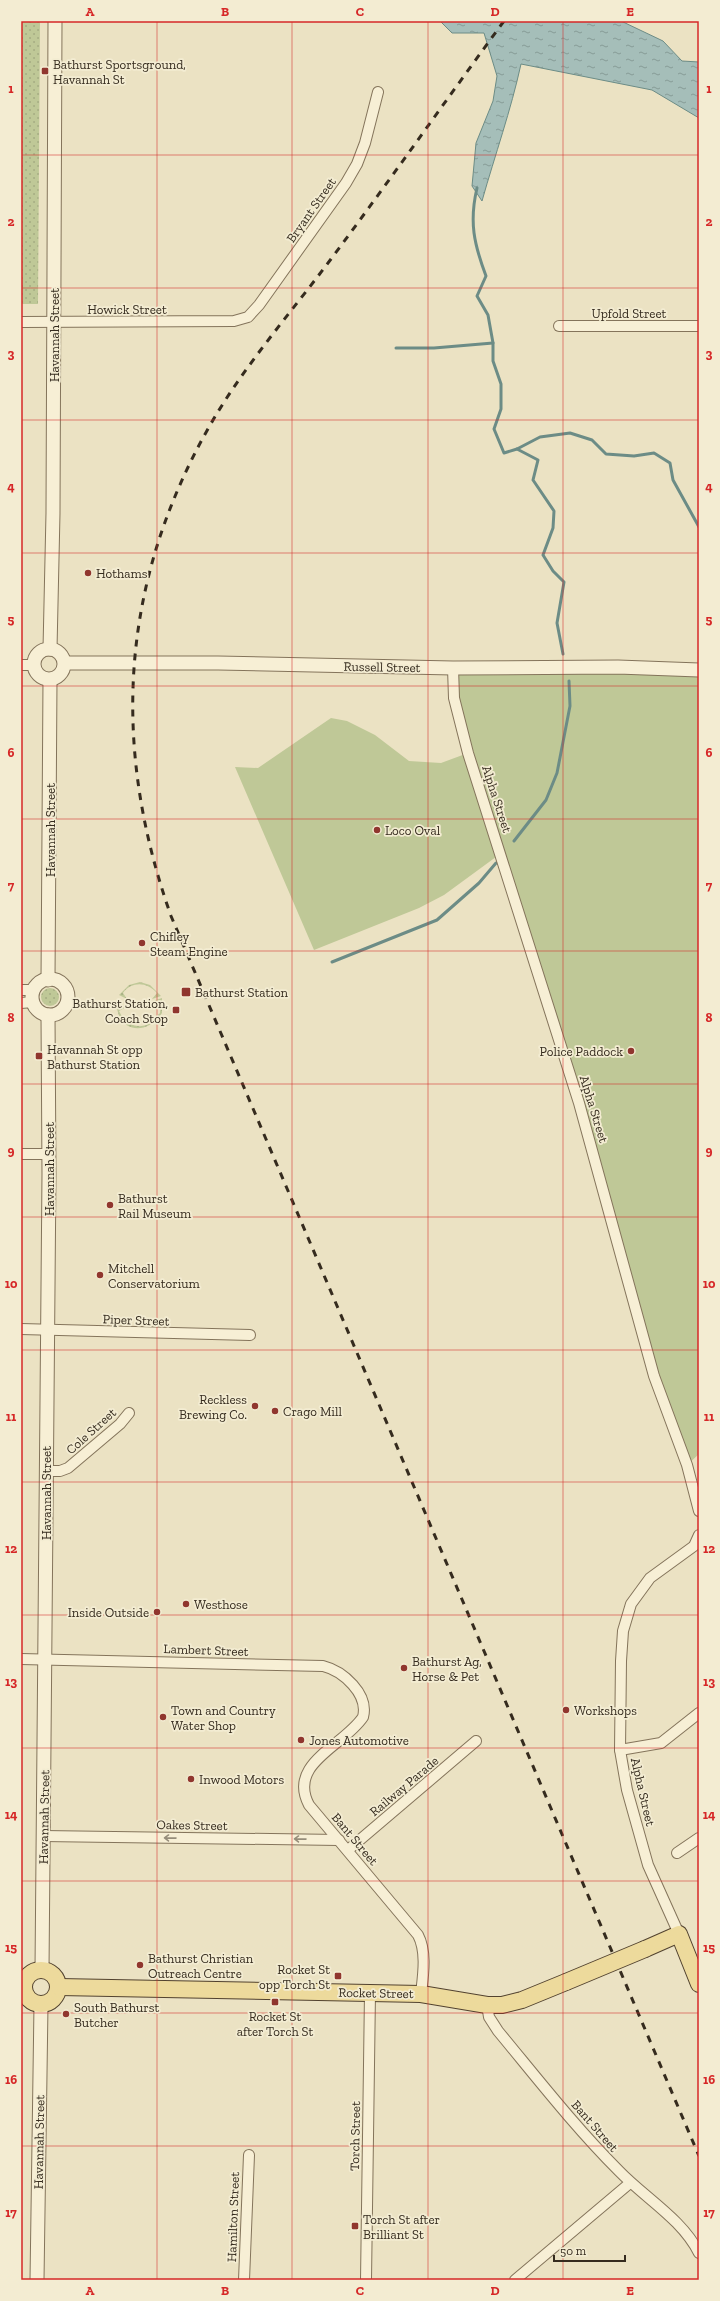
<svg xmlns="http://www.w3.org/2000/svg" width="720" height="2301" font-family="'Zilla Slab',serif">
<style>
.grass{fill:#bfc897}
.park{fill:url(#park-dots)}
.water{fill:url(#water-ripples);stroke:#6c8c86}
.lines{fill:none;stroke-linecap:round;stroke-linejoin:round}
.stream{stroke:#6c8c86;stroke-width:3}
.minor-casing{stroke:#84745b;stroke-width:12}
.tertiary-casing{stroke:#84745b;stroke-width:15}
.primary-casing{stroke:#52422f;stroke-width:18}
.minor{stroke:#f7efd5;stroke-width:10}
.tertiary{stroke:#f7efd5;stroke-width:13}
.primary{stroke:#edda9c;stroke-width:16}
.rail{stroke:#352b1e;stroke-width:3;stroke-dasharray:7 7;stroke-linecap:butt}
.primary-bridge-casing{stroke:#52422f;stroke-width:18;stroke-linecap:butt}
.primary-bridge{stroke:#edda9c;stroke-width:16}
.oneway{stroke:#968d7a}
.grid{fill:none;stroke:#d62828;stroke-width:1;stroke-opacity:0.55}
.poi-dot{fill:#90362e;stroke:#f3ecd2;stroke-width:1.5}
.labels{text-anchor:middle;dominant-baseline:central;stroke-width:3.5;stroke-linejoin:round;paint-order:stroke}
.poi-label{font-size:13px;fill:#352b1e;stroke:#f3ecd2;text-anchor:start}
.street-label{font-size:13px;fill:#352b1e;stroke:#f3ecd2}
.neatline{fill:none;stroke:#d62828;stroke-width:1.5}
.grid-label{font-size:13px;text-anchor:middle;font-weight:bold;fill:#d62828}
</style>
<defs>
<pattern id="park-dots" width="8" height="8" patternUnits="userSpaceOnUse"><rect width="8" height="8" fill="#bfc897"/><path d="M2 2h.1M6 6h.1" fill="none" stroke="#a5ac82" stroke-width="1.8" stroke-linecap="round"/></pattern>
<pattern id="water-ripples" width="26" height="14" patternUnits="userSpaceOnUse"><rect width="26" height="14" fill="#a5beb9"/><path d="M2 4q2-2 4 0t4 0M15 11q2-2 4 0t4 0" fill="none" stroke="#879b96"/></pattern>
</defs>
<rect width="100%" height="100%" fill="#ebe2c3"/>
<polygon class="grass" points="453,668 699,670 699,1454 687,1465 654,1376 607,1200 500,854 444,895 419,908 314,950 235,767 258,768 331,718 347,721 375,735 409,761 441,763 468,753"/>
<g class="park">
<polygon points="21,21 40,21 38,304 21,304"/>
<path d="M140,982L150,985L161,996L152,999L157,993C147,982 132,981 123,993L127,999L119,995L129,985Z"/>
<circle cx="50" cy="997" r="9"/>
<path d="M162,998V1013C149,1034 121,1034 117,1008L126,1007L119,1011C124,1022 134,1029 147,1025L145,1018L149,1024L160,1013L161,1001H153Z"/>
</g>
<path class="water" d="M440,21H621L663,41L682,61L699,62V118L652,90L521,64C511,110 495,155 482,201L472,186L476,143L493,101L497,76L484,33H452Z"/>
<g class="lines">
<g class="stream">
<path d="M477,188C469,222 474,244 486,276L477,296L488,315L493,343V361L501,384V409L494,429L504,453L517,449L540,437L570,433L592,440L606,454L634,456L654,453L670,463L673,480L699,527"/>
<polyline points="396,348 434,348 493,343"/>
<polyline points="517,449 538,460 533,480 554,511 553,528 543,555 553,571 564,582 557,623 563,654"/>
<polyline points="514,841 546,800 557,773 570,706 569,681"/>
<polyline points="332,962 437,920 479,883 496,863"/>
</g>
<g class="minor-casing">
<g id="minor">
<polyline points="21,322 234,321 248,317 259,305 346,183 357,164 365,143 378,92"/>
<polyline points="559,326 699,326"/>
<polyline points="21,665 34,665"/>
<polyline points="453,668 454,698 468,753 579,1103 654,1376 687,1465 699,1511"/>
<polyline points="21,990 34,990"/>
<polyline points="21,1003 33,1002"/>
<polyline points="21,1154 49,1154"/>
<polyline points="21,1329 250,1335"/>
<polyline points="47,1471 60,1471 68,1468 120,1424 129,1413"/>
<path d="M21,1659L323,1666C343,1671 369,1694 363,1717C344,1746 287,1763 309,1805L418,1935C427,1952 423,1976 421,1994"/>
<polyline points="620,1750 661,1743 699,1713"/>
<polyline points="43,1836 339,1840"/>
<polyline points="348,1850 476,1741"/>
<polyline points="677,1853 699,1838"/>
<polyline points="679,1934 648,1865 627,1790 620,1750 621,1661 623,1631 631,1604 650,1578 694,1546 699,1535"/>
<path d="M487,2005L489,2017L498,2031C537,2078 575,2127 619,2171C645,2198 682,2219 699,2253"/>
<polyline points="244,2280 249,2155"/>
<polyline points="366,2280 370,1993"/>
<polyline points="515,2280 630,2183"/>
</g>
</g>
<g class="tertiary-casing">
<g id="tertiary">
<circle cx="49" cy="664" r="15"/>
<polyline points="50,649 53,513 55,21"/>
<polyline points="65,663 218,663 453,668 618,667 699,670"/>
<circle cx="50" cy="997" r="18"/>
<polyline points="48,980 50,680"/>
<polyline points="42,1970 49,1173 48,1015"/>
<polyline points="37,2280 41,2005"/>
</g>
</g>
<g class="primary-casing">
<g id="primary">
<polyline points="645,1949 679,1934 699,1984"/>
<circle cx="41" cy="1987" r="17"/>
<polyline points="59,1987 421,1994 487,2005 502,2005 522,2000 566,1982"/>
</g>
</g>
<use href="#minor" class="minor"/>
<use href="#tertiary" class="tertiary"/>
<use href="#primary" class="primary"/>
<path class="rail" d="M504,21C446,100 390,180 331,259C290,314 243,367 209,427C120,584 111,746 171,916L699,2156"/>
<g class="primary-bridge-casing">
<polyline id="primary-bridge" points="566,1982 645,1949"/>
</g>
<use href="#primary-bridge" class="primary-bridge"/>
</g>
<defs><path id="oneway-shaft" d="M-6 0H5M1.5-3L5.5 0L1.5 3" fill="none" stroke-width="1.6" stroke-linecap="round" stroke-linejoin="round"/></defs>
<g class="oneway">
<use href="#oneway-shaft" transform="translate(170 1838) rotate(-179)"/>
<use href="#oneway-shaft" transform="translate(300 1839) rotate(-179)"/>
</g>
<path class="grid" d="M157,21V2280M292,21V2280M428,21V2280M563,21V2280M21,155H699M21,288H699M21,420H699M21,553H699M21,686H699M21,819H699M21,951H699M21,1084H699M21,1217H699M21,1350H699M21,1482H699M21,1615H699M21,1748H699M21,1881H699M21,2013H699M21,2146H699"/>
<g class="poi-dot">
<rect x="41" y="67" width="8" height="8" rx="2"/>
<circle cx="88" cy="573" r="4"/>
<circle cx="377" cy="830" r="4"/>
<circle cx="142" cy="943" r="4"/>
<rect x="181" y="987" width="10" height="10" rx="2"/>
<rect x="172" y="1006" width="8" height="8" rx="2"/>
<circle cx="631" cy="1051" r="4"/>
<rect x="35" y="1052" width="8" height="8" rx="2"/>
<circle cx="110" cy="1205" r="4"/>
<circle cx="100" cy="1275" r="4"/>
<circle cx="255" cy="1406" r="4"/>
<circle cx="275" cy="1411" r="4"/>
<circle cx="186" cy="1604" r="4"/>
<circle cx="157" cy="1612" r="4"/>
<circle cx="404" cy="1668" r="4"/>
<circle cx="566" cy="1710" r="4"/>
<circle cx="163" cy="1717" r="4"/>
<circle cx="301" cy="1740" r="4"/>
<circle cx="191" cy="1779" r="4"/>
<circle cx="140" cy="1965" r="4"/>
<rect x="334" y="1972" width="8" height="8" rx="2"/>
<rect x="271" y="1998" width="8" height="8" rx="2"/>
<circle cx="66" cy="2014" r="4"/>
<rect x="351" y="2222" width="8" height="8" rx="2"/>
</g>
<g class="labels">
<g class="poi-label">
<text x="53" y="64">Bathurst Sportsground,<tspan x="53" dy="15">Havannah St</tspan></text>
<text x="96" y="573">Hothams</text>
<text x="385" y="830">Loco Oval</text>
<text x="150" y="936">Chifley<tspan x="150" dy="15">Steam Engine</tspan></text>
<text x="195" y="992">Bathurst Station</text>
<text x="168" y="1003" text-anchor="end">Bathurst Station,<tspan x="168" dy="15">Coach Stop</tspan></text>
<text x="47" y="1049">Havannah St opp<tspan x="47" dy="15">Bathurst Station</tspan></text>
<text x="623" y="1051" text-anchor="end">Police Paddock</text>
<text x="118" y="1198">Bathurst<tspan x="118" dy="15">Rail Museum</tspan></text>
<text x="108" y="1268">Mitchell<tspan x="108" dy="15">Conservatorium</tspan></text>
<text x="247" y="1399" text-anchor="end">Reckless<tspan x="247" dy="15">Brewing Co.</tspan></text>
<text x="283" y="1411">Crago Mill</text>
<text x="194" y="1604">Westhose</text>
<text x="149" y="1612" text-anchor="end">Inside Outside</text>
<text x="412" y="1661">Bathurst Ag,<tspan x="412" dy="15">Horse &amp; Pet</tspan></text>
<text x="171" y="1710">Town and Country<tspan x="171" dy="15">Water Shop</tspan></text>
<text x="574" y="1710">Workshops</text>
<text x="309" y="1740">Jones Automotive</text>
<text x="199" y="1779">Inwood Motors</text>
<text x="148" y="1958">Bathurst Christian<tspan x="148" dy="15">Outreach Centre</tspan></text>
<text x="330" y="1969" text-anchor="end">Rocket St<tspan x="330" dy="15">opp Torch St</tspan></text>
<text x="74" y="2007">South Bathurst<tspan x="74" dy="15">Butcher</tspan></text>
<text x="275" y="2016" text-anchor="middle">Rocket St<tspan x="275" dy="15">after Torch St</tspan></text>
<text x="363" y="2219">Torch St after<tspan x="363" dy="15">Brilliant St</tspan></text>
</g>
<g class="street-label">
<text transform="translate(311 210) rotate(-55)">Bryant Street</text>
<text x="127" y="309">Howick Street</text>
<text x="629" y="313">Upfold Street</text>
<text transform="translate(54 335) rotate(-90)">Havannah Street</text>
<text transform="translate(382 667) rotate(1)">Russell Street</text>
<text transform="translate(497 799) rotate(72)">Alpha Street</text>
<text transform="translate(50 830) rotate(-90)">Havannah Street</text>
<text transform="translate(594 1109) rotate(73)">Alpha Street</text>
<text transform="translate(49 1169) rotate(-90)">Havannah Street</text>
<text transform="translate(136 1320) rotate(2)">Piper Street</text>
<text transform="translate(91 1431) rotate(-42)">Cole Street</text>
<text transform="translate(46 1493) rotate(-90)">Havannah Street</text>
<text transform="translate(206 1650) rotate(2)">Lambert Street</text>
<text transform="translate(404 1786) rotate(-40)">Railway Parade</text>
<text transform="translate(643 1792) rotate(77)">Alpha Street</text>
<text transform="translate(44 1817) rotate(-89)">Havannah Street</text>
<text transform="translate(192 1825) rotate(1)">Oakes Street</text>
<text transform="translate(355 1839) rotate(50)">Bant Street</text>
<text transform="translate(376 1993) rotate(1)">Rocket Street</text>
<text transform="translate(595 2126) rotate(49)">Bant Street</text>
<text transform="translate(355 2136) rotate(-89)">Torch Street</text>
<text transform="translate(39 2142) rotate(-89)">Havannah Street</text>
<text transform="translate(233 2217) rotate(-88)">Hamilton Street</text>
</g>
</g>
<rect width="720" height="2301" fill="none" stroke="#f3ecd2" stroke-width="44"/>
<path d="M554 2255v6h71v-6" fill="none" stroke="#352b1e" stroke-width="2"/>
<text x="560" y="2255" font-size="12" fill="#352b1e" stroke="#f3ecd2" stroke-width="3" paint-order="stroke">50 m</text>
<rect x="22" y="22" width="676" height="2257" class="neatline"/>
<g class="grid-label">
<text x="90" y="16">A</text>
<text x="225" y="16">B</text>
<text x="360" y="16">C</text>
<text x="495" y="16">D</text>
<text x="630" y="16">E</text>
<text x="11" y="93">1</text>
<text x="709" y="93">1</text>
<text x="11" y="226">2</text>
<text x="709" y="226">2</text>
<text x="11" y="358">3</text>
<text x="709" y="358">3</text>
<text x="11" y="491">4</text>
<text x="709" y="491">4</text>
<text x="11" y="624">5</text>
<text x="709" y="624">5</text>
<text x="11" y="757">6</text>
<text x="709" y="757">6</text>
<text x="11" y="890">7</text>
<text x="709" y="890">7</text>
<text x="11" y="1022">8</text>
<text x="709" y="1022">8</text>
<text x="11" y="1155">9</text>
<text x="709" y="1155">9</text>
<text x="11" y="1288">10</text>
<text x="709" y="1288">10</text>
<text x="11" y="1421">11</text>
<text x="709" y="1421">11</text>
<text x="11" y="1553">12</text>
<text x="709" y="1553">12</text>
<text x="11" y="1686">13</text>
<text x="709" y="1686">13</text>
<text x="11" y="1819">14</text>
<text x="709" y="1819">14</text>
<text x="11" y="1952">15</text>
<text x="709" y="1952">15</text>
<text x="11" y="2084">16</text>
<text x="709" y="2084">16</text>
<text x="11" y="2217">17</text>
<text x="709" y="2217">17</text>
<text x="90" y="2295">A</text>
<text x="225" y="2295">B</text>
<text x="360" y="2295">C</text>
<text x="495" y="2295">D</text>
<text x="630" y="2295">E</text>
</g>
</svg>
